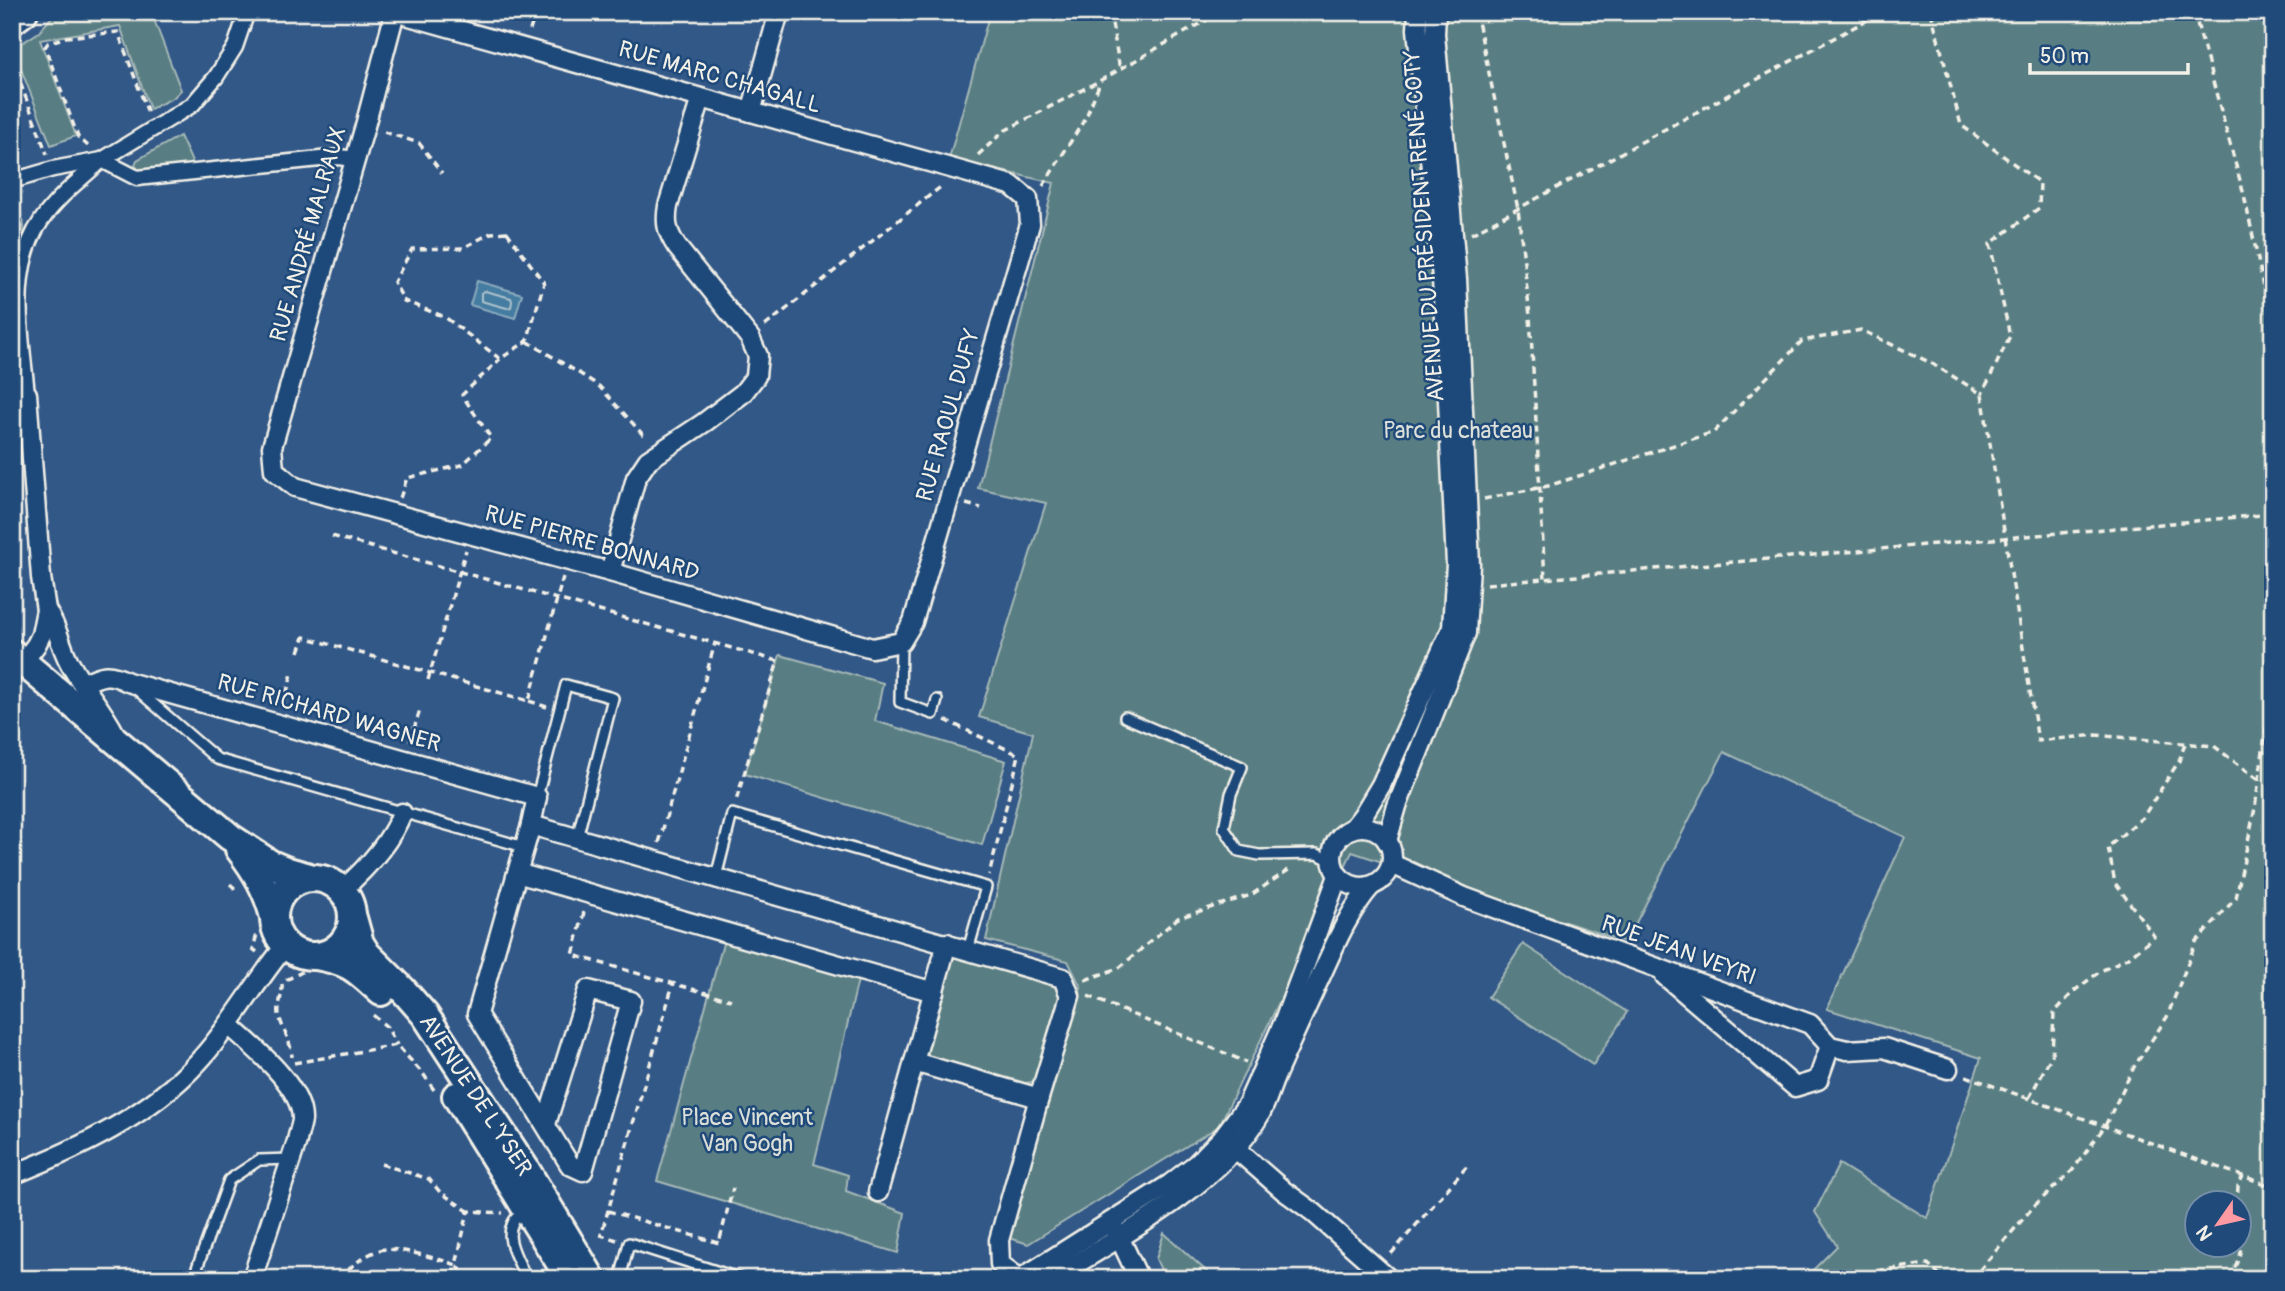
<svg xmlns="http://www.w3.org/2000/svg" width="2285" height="1291" font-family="Pangolin,sans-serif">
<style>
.green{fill:#587e83;stroke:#a6b8b6;stroke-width:2;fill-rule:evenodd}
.water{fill:#457ca1;stroke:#8babbd;stroke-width:2}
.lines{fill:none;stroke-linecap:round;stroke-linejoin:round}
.shore{stroke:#aec2cc;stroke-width:2}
.service-casing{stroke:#f4f1e8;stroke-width:14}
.pedestrian-casing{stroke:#f4f1e8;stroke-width:19}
.minor-casing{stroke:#f4f1e8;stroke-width:23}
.secondary-casing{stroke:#f4f1e8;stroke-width:32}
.path{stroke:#f4f1e8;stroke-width:3.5;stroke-dasharray:7 5;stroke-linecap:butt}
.service{stroke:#1f4a7a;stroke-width:9}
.pedestrian{stroke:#1f4a7a;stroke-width:14}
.minor{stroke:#1f4a7a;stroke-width:18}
.secondary{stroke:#1f4a7a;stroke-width:26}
.labels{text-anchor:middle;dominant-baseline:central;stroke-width:5;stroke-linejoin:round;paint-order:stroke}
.street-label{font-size:23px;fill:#f4f1e8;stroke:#1f4a7a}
.park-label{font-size:23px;fill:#dde0d9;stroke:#1f4a7a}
</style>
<rect width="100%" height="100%" fill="#325888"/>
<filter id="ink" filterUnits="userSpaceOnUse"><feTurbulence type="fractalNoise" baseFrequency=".0143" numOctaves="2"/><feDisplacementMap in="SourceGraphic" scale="14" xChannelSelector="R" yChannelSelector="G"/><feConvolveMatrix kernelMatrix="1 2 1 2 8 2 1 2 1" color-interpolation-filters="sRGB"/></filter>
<g filter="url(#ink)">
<g class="green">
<polygon points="56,12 151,12 181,90 173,98 150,109 120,26 40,40 76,136 51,145 13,49 39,32"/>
<path d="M990,12H2273V1279H1804L1837,1246L1815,1212L1839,1164L1927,1218L1981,1058L1827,1009L1905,837L1724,752L1626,942L1352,852L1219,1126L1028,1244L1010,1238L1081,987L1068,961L986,940L1033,733L979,717L1046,503L978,488L1054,183L949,159ZM2198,1204H2240V1246H2198Z"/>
<polygon points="180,136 192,162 190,167 139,171 135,165 137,160"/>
<path d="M12,201C27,222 29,232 12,253Z"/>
<polygon points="780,655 883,683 875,721 1006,761 982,845 745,774"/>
<polygon points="724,940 858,980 814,1164 848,1175 846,1191 905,1213 898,1253 657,1181"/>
<polygon points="947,943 1055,979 1061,992 1038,1075 1032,1082 1019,1084 928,1055 925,1049"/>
<polygon points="1523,944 1627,1012 1593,1065 1488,997"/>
<polygon points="1164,1233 1215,1279 1165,1279 1156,1259"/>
</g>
<polygon class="water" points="477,281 522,294 515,318 470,305"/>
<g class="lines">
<polygon class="shore" points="485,291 511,298 512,301 511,307 507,308 481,301 481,293"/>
<g class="service-casing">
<g id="service">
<polyline points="901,642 900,702 933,714 937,700"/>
<polyline points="135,688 217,759 524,847"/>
<polyline points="1125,717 1242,767 1231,794 1224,828 1239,851 1259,855 1317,854 1332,861"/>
<polyline points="537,797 566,685 613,698 577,838"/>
<polyline points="716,877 732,814 986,887 968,950"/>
<path d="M525,1210C497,1229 515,1254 527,1279"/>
<polyline points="193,1279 229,1180 259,1160 291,1159"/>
<polyline points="620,1279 629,1243 741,1279"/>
</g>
</g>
<g class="pedestrian-casing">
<g id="pedestrian">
<polyline points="12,181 53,169 102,160 192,105 216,77 235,47 247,12"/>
<path d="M27,394C22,338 7,271 41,221C57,197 81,179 102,160L137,178L339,157L355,159"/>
</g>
</g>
<g class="minor-casing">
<g id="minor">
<polygon points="395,12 1011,185 1028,199 1030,224 913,622 901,642 872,648 610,572 295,487 274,470 272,447 365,126"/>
<polyline points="751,112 779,12"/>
<path d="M610,572L636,478L648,460L705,422L743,393L756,376L758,356L750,338L677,247C667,232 665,223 668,206L701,98"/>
<path d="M46,610C60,630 60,649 73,669C86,692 103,710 115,734"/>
<polyline points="23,662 36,645 41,635 46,610 41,577 27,394"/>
<path d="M83,684C102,674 109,672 128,682L537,797L531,825"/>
<circle cx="1362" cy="857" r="30"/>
<polyline points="1352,829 1363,815 1381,785 1452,628 1456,564 1442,278 1417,29 1418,12"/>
<polyline points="1387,841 1397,806 1466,633 1470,565 1457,279 1435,34 1436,12"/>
<polyline points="1392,864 1464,897 1810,1024 1830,1046 1847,1050 1884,1048 1948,1069"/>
<polyline points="517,873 477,1014 570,1165 583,1171 631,1001 588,990 546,1124"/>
<path d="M342,890C366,869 390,843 402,813"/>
<polyline points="947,943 914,1062 1039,1098 999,1240 1000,1264 1020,1279"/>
<polyline points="1665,976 1795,1087 1818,1080 1830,1046"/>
<polyline points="934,992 517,873 531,825 1063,978 1070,996 1039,1098"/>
<path d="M229,1025C252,1046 303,1086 302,1120C301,1127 298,1134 297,1141L252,1279"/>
<polyline points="1229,1143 1284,1191 1313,1212 1389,1279"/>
<path d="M12,1175C80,1148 149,1116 199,1061C232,1025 255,982 286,945"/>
<polyline points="878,1192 914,1062"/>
<polyline points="1115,1228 1139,1279"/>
<polyline points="1020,1279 1170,1184 1196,1164 1222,1138 1247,1105 1283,1024 1338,876"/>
<path d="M1051,1279C1117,1239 1221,1184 1259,1116C1266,1104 1270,1089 1275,1077C1289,1045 1303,1015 1317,984C1333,950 1346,915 1371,886"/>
</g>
</g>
<g class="secondary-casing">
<g id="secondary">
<polyline points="12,21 24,12"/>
<polyline points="12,653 230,837 271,864 288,871 313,878"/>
<path d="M239,849C256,871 267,890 274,917"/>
<circle cx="313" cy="917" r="39"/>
<polyline points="353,918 360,943 367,954 403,990 425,1015 525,1168 592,1279"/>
<path d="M316,956C350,962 355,968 381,992"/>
<polyline points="456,1096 570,1279"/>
</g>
</g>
<g class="path">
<polyline points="1110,12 1120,70"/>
<polyline points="1476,12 1518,209 1530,316 1545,579"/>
<polyline points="1931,12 1961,125 2040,183 2039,208 1990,244 2010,336 1982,394"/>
<polyline points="2194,12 2244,195 2273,329"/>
<polyline points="530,30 536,12"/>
<polyline points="12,61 47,154"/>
<polyline points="384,132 419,143 442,173"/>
<polyline points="88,146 78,137 45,47 48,43 66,37 118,32 148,113"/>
<polyline points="978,155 1004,131 1101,80"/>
<polyline points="1043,186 1086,117 1101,80 1221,12"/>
<polygon points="507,232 544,283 527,341 500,359 445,317 404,301 394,282 412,249 463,248 491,233"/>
<polyline points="1471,234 1882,12"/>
<polyline points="765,326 943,185"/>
<polyline points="527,341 598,385 646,438"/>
<polyline points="400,498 407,478 462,465 491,438 462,395 500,359"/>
<polyline points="1484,499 1548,486 1714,432 1802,341 1861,330 1931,363 1982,394 2038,741 2096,735 2214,746 2259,780"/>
<polyline points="966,504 981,508"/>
<polyline points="332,536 778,661 736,801"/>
<polyline points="1487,584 2273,514"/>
<polyline points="299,652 304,637 529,701 563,577"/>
<polyline points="428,680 466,550"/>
<polyline points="529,701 547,707"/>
<polyline points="283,705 292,674"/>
<polyline points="945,720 1019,755 989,875"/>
<polyline points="410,741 420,710"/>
<polyline points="659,843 715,643"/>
<polyline points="230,884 238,891"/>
<polyline points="584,912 573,955 731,1000"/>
<polyline points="257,952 253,949 257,934"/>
<polyline points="286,980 302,972"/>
<polyline points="1085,980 1119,968 1178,918 1251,895 1290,869"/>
<path d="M282,984C283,996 276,1007 280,1019C284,1032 291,1042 292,1057"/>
<polyline points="1088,996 1246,1062"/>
<polyline points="373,1015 387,1027 397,1045"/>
<polyline points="294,1063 397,1045 424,1075 434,1090"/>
<polyline points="1966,1076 2273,1187"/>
<polyline points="2029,1098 2052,1055 2054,1013 2073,992 2099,972 2129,957 2154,936 2115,883 2108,847 2143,817 2179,761 2185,744"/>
<polyline points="381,1164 429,1179 440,1192 468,1211"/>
<polyline points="2237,1204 2238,1186 2243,1176"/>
<polyline points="608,1211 719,1243 733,1188"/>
<polyline points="617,1240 601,1235 673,984"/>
<polyline points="1391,1254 1469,1164"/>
<path d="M341,1279C349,1266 371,1250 386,1249C402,1249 441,1259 456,1265L453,1279"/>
<polyline points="470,1279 456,1265 468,1211 503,1213"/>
<polyline points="1843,1279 1868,1272 1928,1264 1944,1279"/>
<polyline points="1972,1279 2034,1206 2072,1171 2105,1126 2134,1067 2167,1017 2196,942 2236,898 2255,808 2273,680"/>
<path d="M2238,1279L2235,1267C2243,1250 2243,1233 2240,1214"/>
</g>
<use href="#service" class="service"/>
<use href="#pedestrian" class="pedestrian"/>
<use href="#minor" class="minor"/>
<use href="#secondary" class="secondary"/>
</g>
</g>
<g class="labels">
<g class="street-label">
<text transform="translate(720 77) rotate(16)">RUE MARC CHAGALL</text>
<text transform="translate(1424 226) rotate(-94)">AVENUE DU PRÉSIDENT RENÉ COTY</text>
<text transform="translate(308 234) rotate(-74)">RUE ANDRÉ MALRAUX</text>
<text transform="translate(948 415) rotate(-74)">RUE RAOUL DUFY</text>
<text transform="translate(592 543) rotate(16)">RUE PIERRE BONNARD</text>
<text transform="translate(329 713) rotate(16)">RUE RICHARD WAGNER</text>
<text transform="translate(1679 950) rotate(20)">RUE JEAN VEYRI</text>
<text transform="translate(476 1095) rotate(57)">AVENUE DE L'YSER</text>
</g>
<g class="park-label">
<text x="1458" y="430">Parc du chateau</text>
<text x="747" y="1117">Place Vincent<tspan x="747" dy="26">Van Gogh</tspan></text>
</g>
</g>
<rect width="2285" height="1291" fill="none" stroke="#1f4a7a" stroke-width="42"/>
<rect x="21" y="21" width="2243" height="1249" fill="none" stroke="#f4f1e8" stroke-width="2.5" filter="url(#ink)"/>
<g transform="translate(2218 1224) rotate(236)"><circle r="33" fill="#1f4a7a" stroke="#748da6" stroke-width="2"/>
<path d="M0-5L12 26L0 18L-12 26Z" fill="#ff9aa2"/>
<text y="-10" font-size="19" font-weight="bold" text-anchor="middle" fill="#f4f1e8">N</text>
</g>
<path d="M2030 63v10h158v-10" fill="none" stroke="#f4f1e8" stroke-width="3.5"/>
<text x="2040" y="63" font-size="21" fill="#f4f1e8" stroke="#1f4a7a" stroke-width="5" paint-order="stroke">50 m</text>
</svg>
